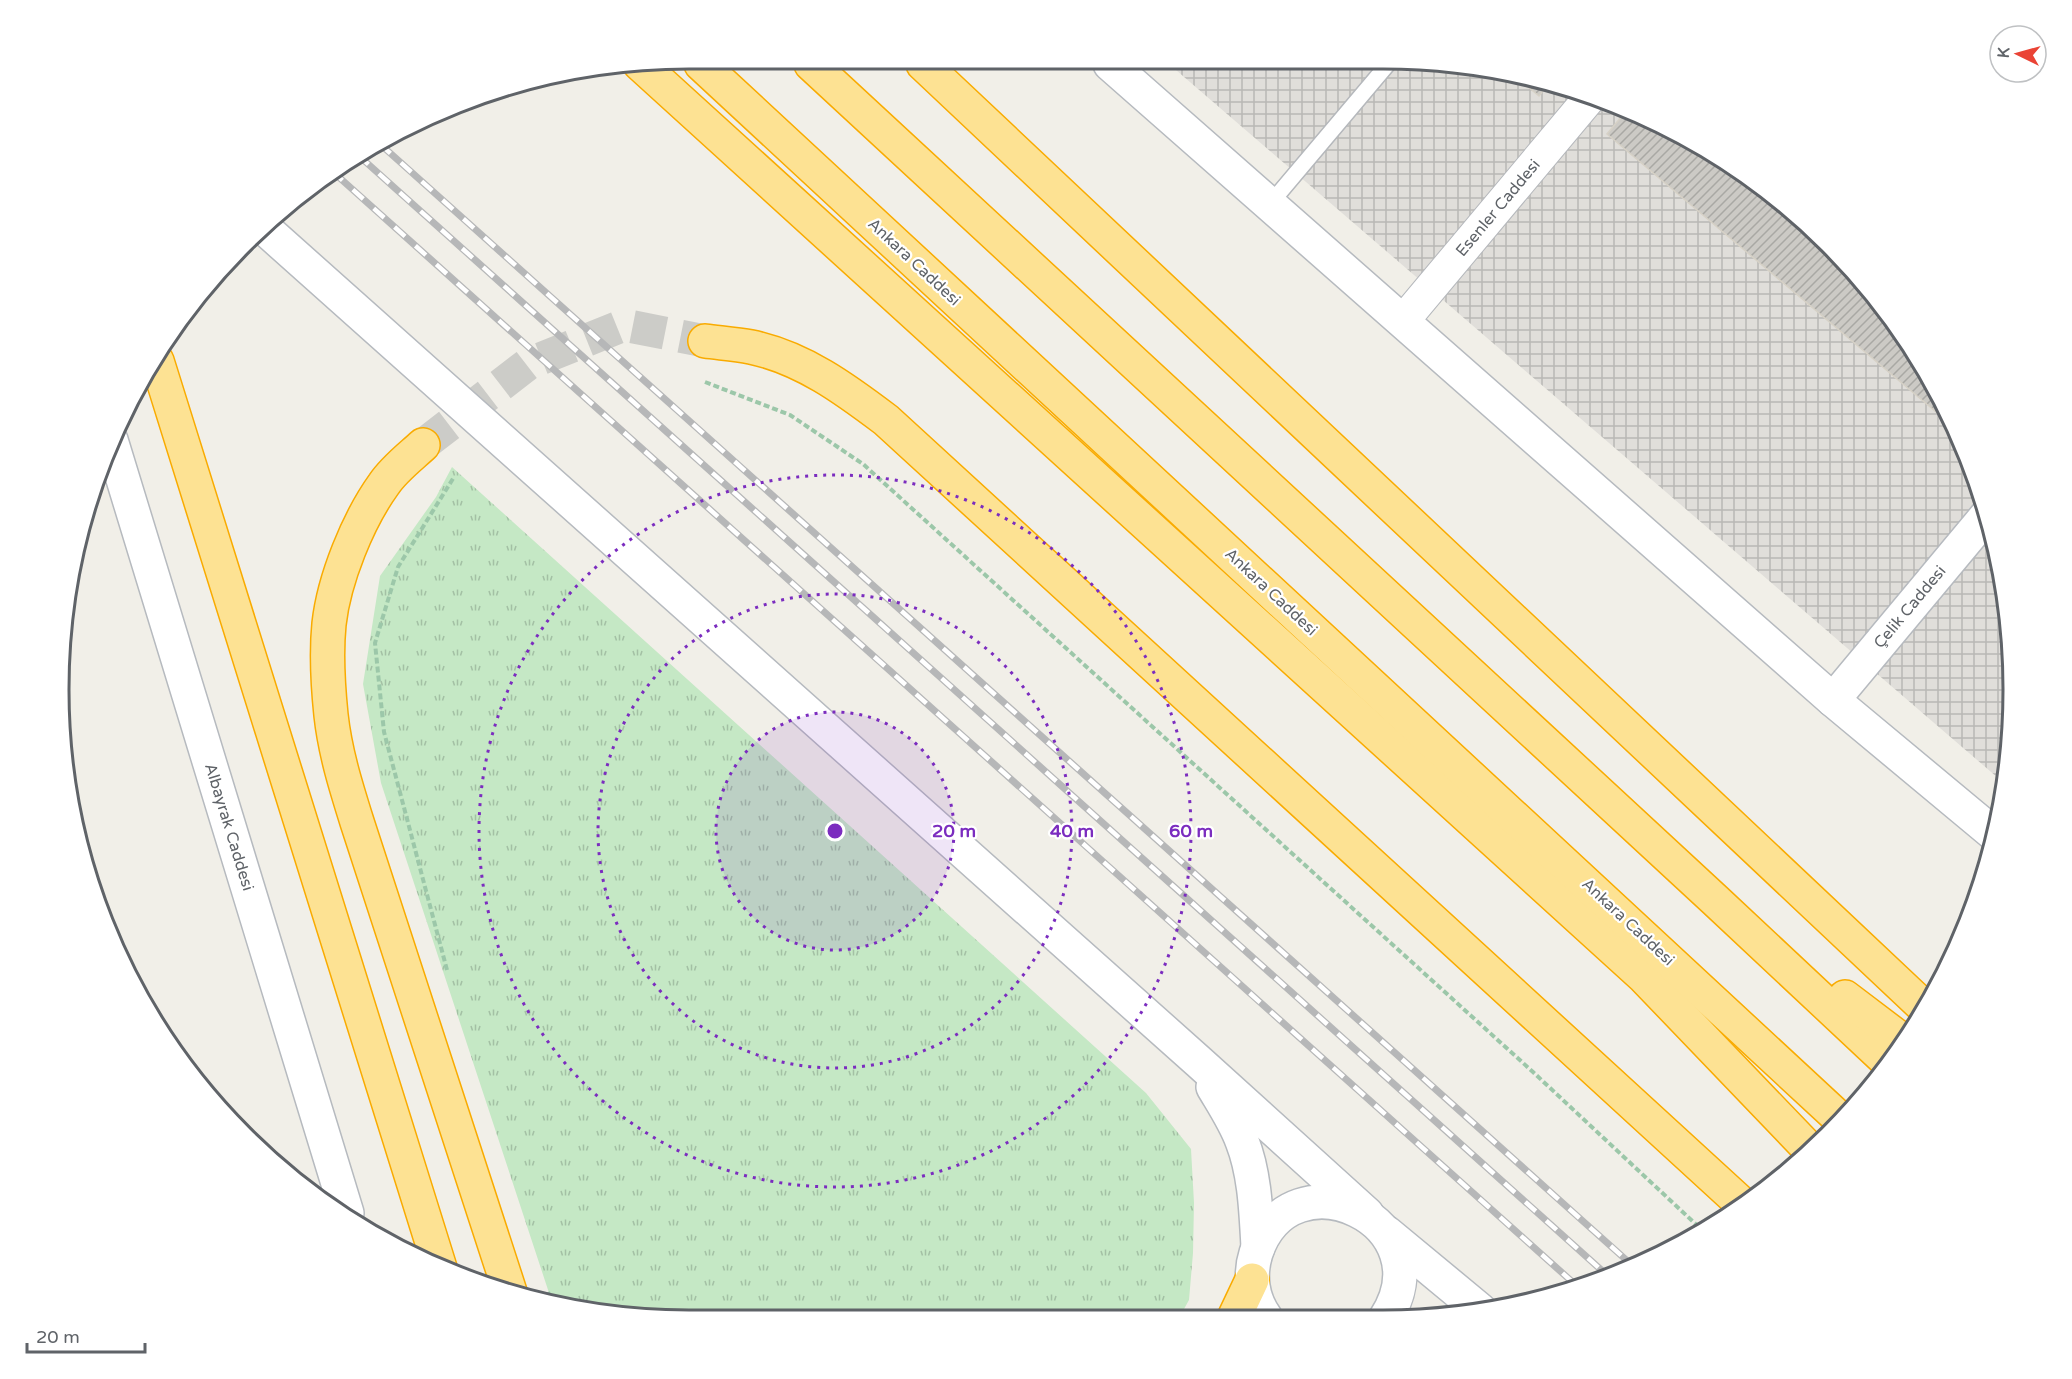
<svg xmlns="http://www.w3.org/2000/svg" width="2072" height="1379" font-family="'Varela Round',sans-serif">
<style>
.industrial{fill:url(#industrial-grid)}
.grass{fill:url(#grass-tufts)}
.building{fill:url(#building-hatch);stroke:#d6d1c6;stroke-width:1.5}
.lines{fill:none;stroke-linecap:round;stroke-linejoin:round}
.highway-tunnel{stroke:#ccccc8;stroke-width:33;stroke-dasharray:33 16;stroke-linecap:butt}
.lane-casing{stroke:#b5b8bc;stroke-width:18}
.street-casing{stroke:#b5b8bc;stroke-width:34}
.secondary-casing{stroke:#b6babf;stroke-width:36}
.highway-casing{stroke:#f9ab00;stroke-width:36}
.path{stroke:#9cc7a9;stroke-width:4;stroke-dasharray:6 3;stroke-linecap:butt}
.lane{stroke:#fff;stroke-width:15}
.street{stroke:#fff;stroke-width:32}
.secondary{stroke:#fff;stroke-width:33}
.highway{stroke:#fde293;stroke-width:33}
.rail-casing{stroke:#b6b7b8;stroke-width:7}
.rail{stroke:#fff;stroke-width:4.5;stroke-dasharray:14;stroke-linecap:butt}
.ring{fill:none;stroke:#7b2cbf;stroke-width:3;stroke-dasharray:3 6}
.labels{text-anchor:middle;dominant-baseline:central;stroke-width:4.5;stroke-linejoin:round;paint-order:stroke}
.street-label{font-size:16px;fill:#5f6368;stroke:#fff}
.rim{fill:none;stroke:#5f6368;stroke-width:3}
.centre{fill:#7b2cbf;stroke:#fff;stroke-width:3}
.ring-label{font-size:18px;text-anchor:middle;font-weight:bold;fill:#7b2cbf;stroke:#fff;stroke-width:4.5;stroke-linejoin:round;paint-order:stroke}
</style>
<defs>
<pattern id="industrial-grid" width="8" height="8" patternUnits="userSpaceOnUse" patternTransform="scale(1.5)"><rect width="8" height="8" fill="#e0deda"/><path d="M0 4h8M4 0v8" fill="none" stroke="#b9b8b5"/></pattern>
<pattern id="grass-tufts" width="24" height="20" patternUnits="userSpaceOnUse" patternTransform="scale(1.5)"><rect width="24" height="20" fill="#c5e8c5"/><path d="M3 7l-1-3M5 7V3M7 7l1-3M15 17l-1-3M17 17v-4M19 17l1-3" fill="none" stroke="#a3c0a4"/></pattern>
<pattern id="building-hatch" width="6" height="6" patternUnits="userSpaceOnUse" patternTransform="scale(1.5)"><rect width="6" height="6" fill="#cccac5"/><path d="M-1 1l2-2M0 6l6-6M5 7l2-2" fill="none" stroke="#a9a8a4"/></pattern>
</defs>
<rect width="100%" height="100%" fill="#f1efe8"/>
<polygon class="industrial" points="1169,64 1465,64 1585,92 1661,123 1799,215 1883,306 1949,411 1992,527 2012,649 2008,772 2005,784"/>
<polygon class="grass" points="452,467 1146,1093 1191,1149 1194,1203 1193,1253 1189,1300 1179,1318 607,1315 552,1302 381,783 363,684 380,576 436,497"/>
<g class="building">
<polygon points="1514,75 1549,83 1539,96"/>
<polygon points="1628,109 1661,123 1799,215 1883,306 1949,411 1955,428 1607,134"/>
</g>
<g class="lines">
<polyline class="highway-tunnel" points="423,445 528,364 624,325 705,341"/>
<g class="lane-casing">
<polyline id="lane" points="1270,204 1388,64"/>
</g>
<g class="street-casing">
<polyline id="street" points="1403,321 1592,95"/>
</g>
<g class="secondary-casing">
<g id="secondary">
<polyline points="1110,64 1833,700 1994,834"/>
<polyline points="263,227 1199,1062 1367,1214"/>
<polyline points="111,440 347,1213"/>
<polyline points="1833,700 1988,514"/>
<path d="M1213,1087C1223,1104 1235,1122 1242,1141C1255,1174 1256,1212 1258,1247"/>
<polyline points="1387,1233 1480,1310"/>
<path d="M1266,1318C1252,1299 1249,1275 1256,1253C1291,1148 1448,1223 1385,1319"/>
</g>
</g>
<g class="highway-casing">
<g id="highway">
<polyline points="640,64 1644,977 1810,1150"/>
<polyline points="701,64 1841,1120"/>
<polyline points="811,64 1715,900 1888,1062"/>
<polyline points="923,64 1926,1009"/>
<path d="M705,341C720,343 736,344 751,347C803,358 845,389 886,420L1743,1205"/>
<polyline points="157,361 440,1268"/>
<path d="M423,445C410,457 394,469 384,484C358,520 334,579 329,624C326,654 328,686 331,715C335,752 346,787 357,822L510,1292"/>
<polyline points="1845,997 1903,1041"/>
<polyline points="1234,1318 1252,1280"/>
</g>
</g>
<g class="path">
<polyline points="705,382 790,415 863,464 1533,1072 1702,1230"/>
<polyline points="447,970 384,732 375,643 398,567 454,477"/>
<polyline points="548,1292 552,1302"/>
</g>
<use href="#lane" class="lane"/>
<use href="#street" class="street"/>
<use href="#secondary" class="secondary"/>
<use href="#highway" class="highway"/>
<g class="rail-casing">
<g id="rail">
<polyline points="380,144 1633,1266"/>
<polyline points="358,155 1608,1276"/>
<polyline points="332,171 1578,1287"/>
</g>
</g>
<use href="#rail" class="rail"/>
</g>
<circle cx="835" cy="831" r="119" fill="#7b2cbf" fill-opacity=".12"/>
<g class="ring">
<circle cx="835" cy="831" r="119"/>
<circle cx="835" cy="831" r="237"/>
<circle cx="835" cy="831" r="356"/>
</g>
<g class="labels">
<g class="street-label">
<text transform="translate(1498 208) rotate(-50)">Esenler Caddesi</text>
<text transform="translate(914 262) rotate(43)">Ankara Caddesi</text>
<text transform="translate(1271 592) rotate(43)">Ankara Caddesi</text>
<text transform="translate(1910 607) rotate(-50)">Çelik Caddesi</text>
<text transform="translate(229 827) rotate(73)">Albayrak Caddesi</text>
<text transform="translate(1628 922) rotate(43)">Ankara Caddesi</text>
</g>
</g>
<path d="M0 0H2072V1379H0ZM689 69H1383A620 620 0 0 1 2003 689V690A620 620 0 0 1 1383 1310H689A620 620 0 0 1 69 690V689A620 620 0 0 1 689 69Z" fill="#fff" fill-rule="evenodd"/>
<path class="rim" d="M689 69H1383A620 620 0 0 1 2003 689V690A620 620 0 0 1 1383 1310H689A620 620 0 0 1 69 690V689A620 620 0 0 1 689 69Z"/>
<circle cx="835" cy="831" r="9" class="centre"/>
<g class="ring-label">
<text x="954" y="837">20 m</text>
<text x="1072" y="837">40 m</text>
<text x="1191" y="837">60 m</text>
</g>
<g transform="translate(2018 54) rotate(275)"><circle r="28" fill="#ffffff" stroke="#bfc1c3" stroke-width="1.5"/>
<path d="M0-4.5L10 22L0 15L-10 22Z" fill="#ea4335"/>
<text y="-9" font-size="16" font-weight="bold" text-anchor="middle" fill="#5f6368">K</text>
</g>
<path d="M27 1343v9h118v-9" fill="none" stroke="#5f6368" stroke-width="3"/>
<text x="36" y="1343" font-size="18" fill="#5f6368" stroke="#ffffff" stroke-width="4.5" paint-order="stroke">20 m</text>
</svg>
